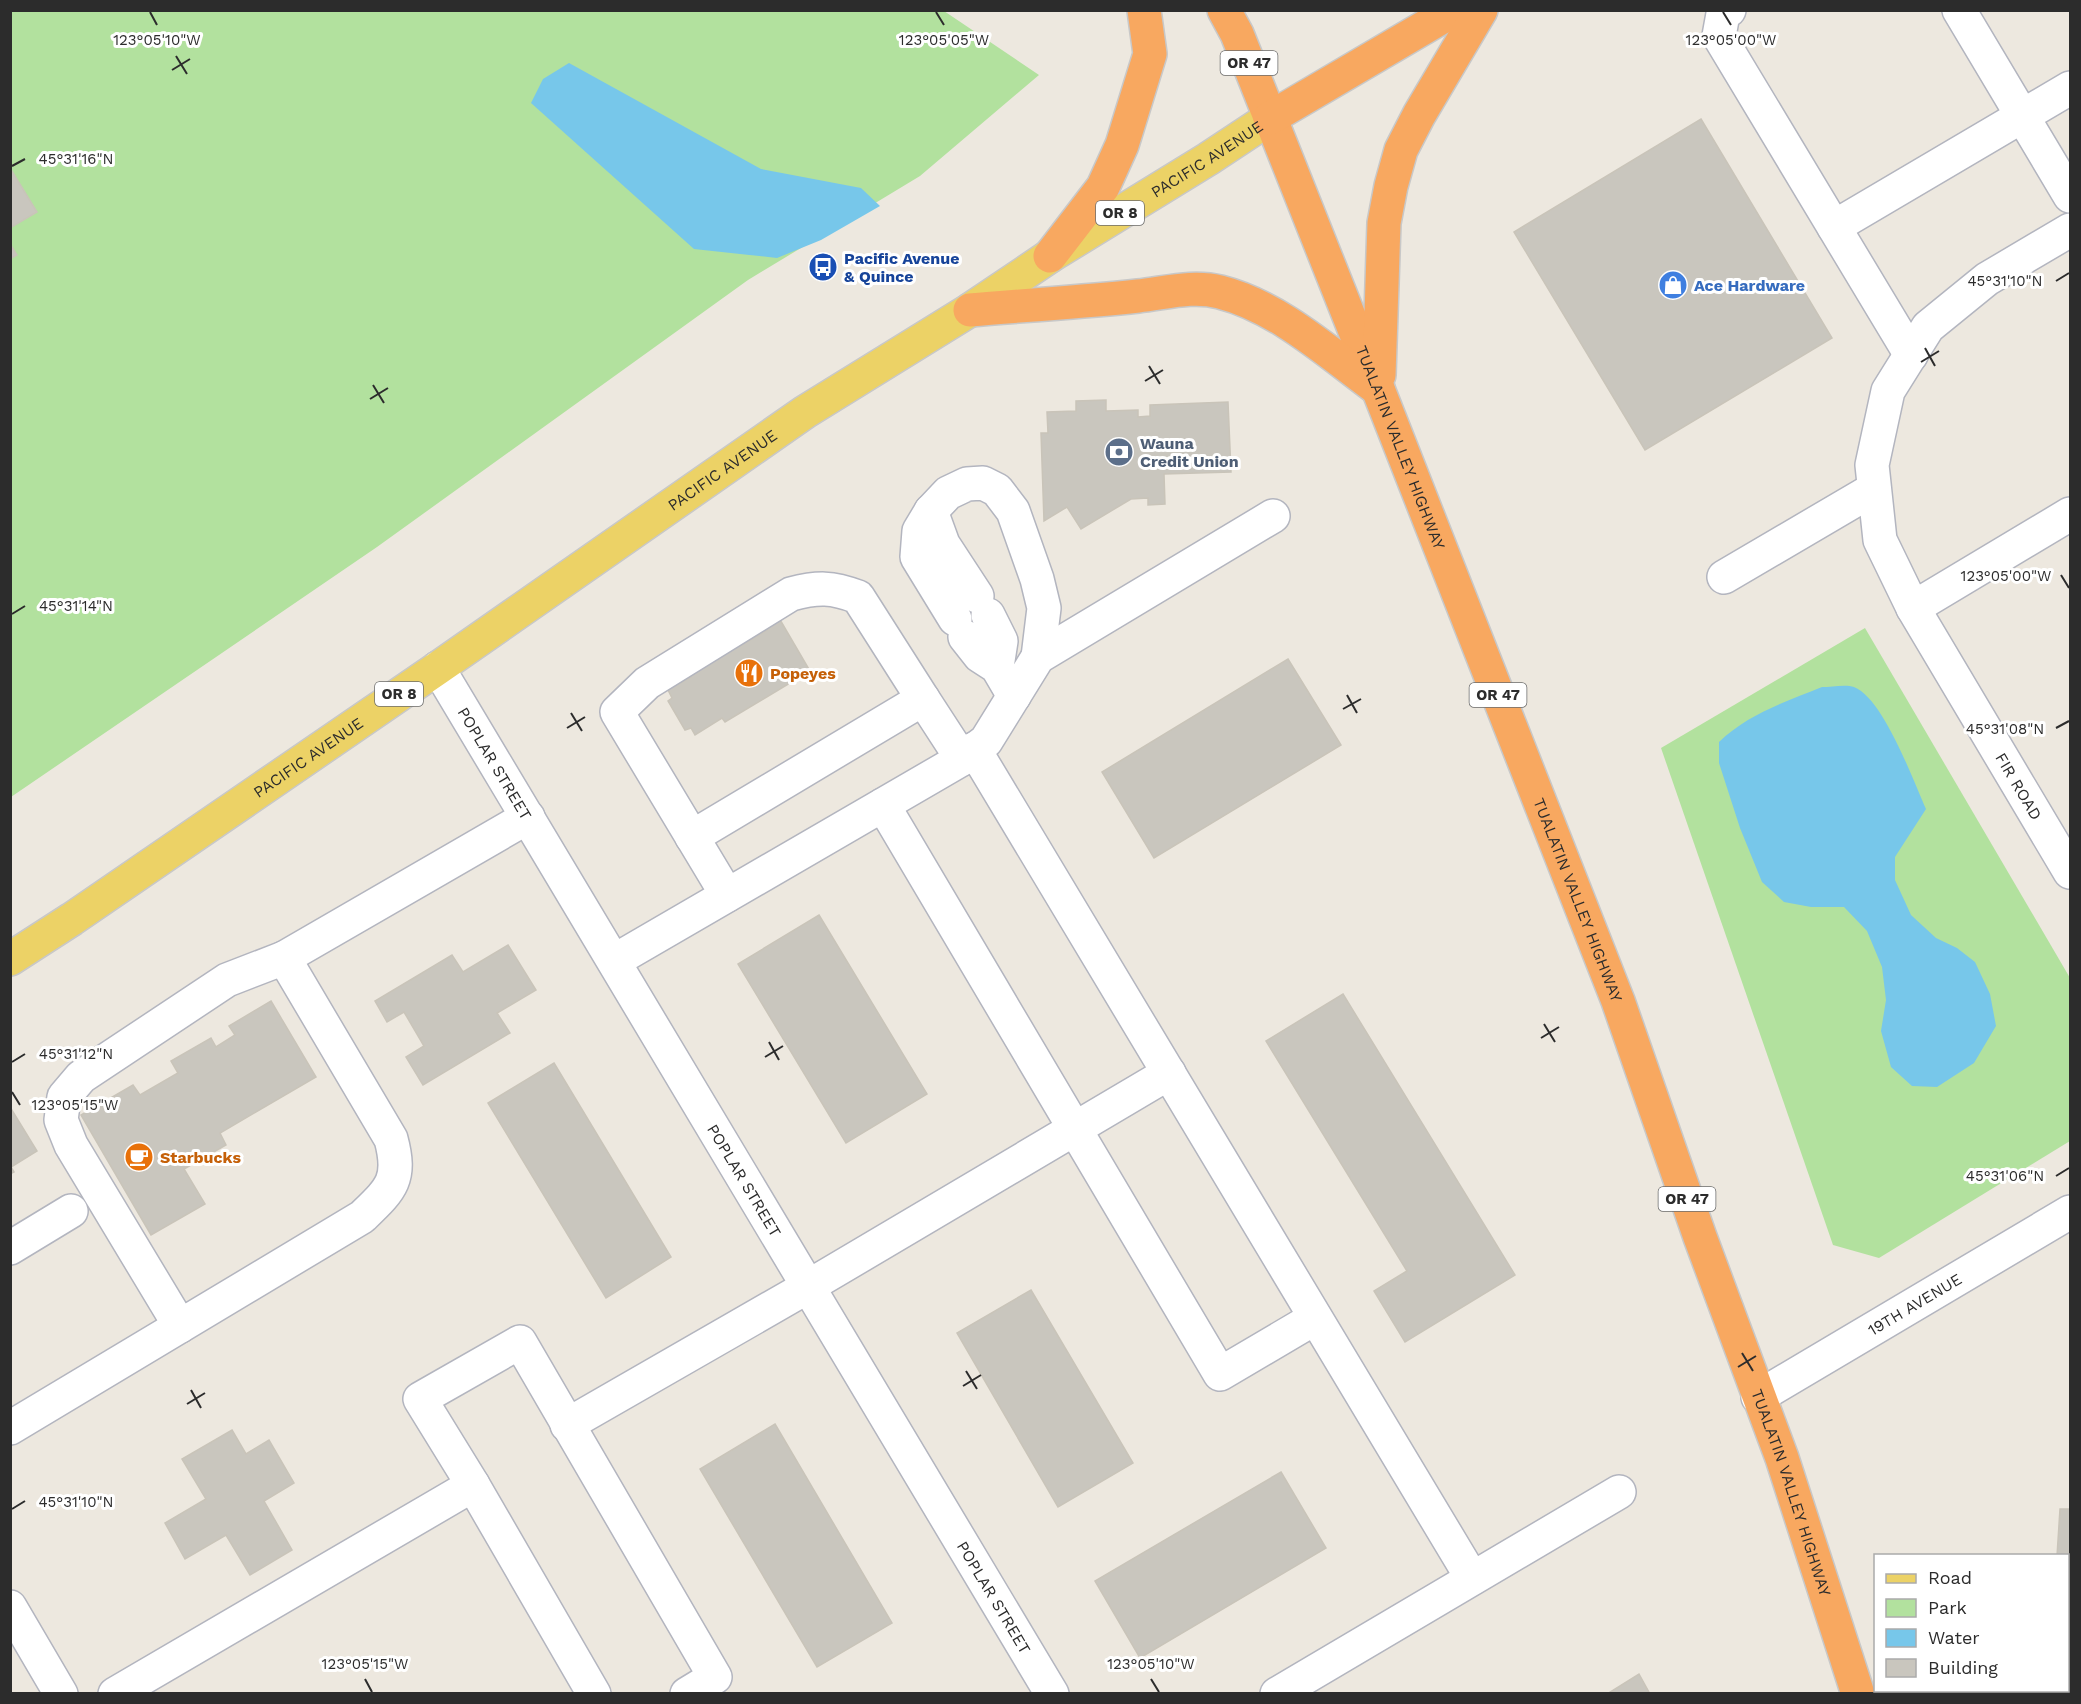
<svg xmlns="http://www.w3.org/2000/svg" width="2081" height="1704" font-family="'Work Sans',sans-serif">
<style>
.green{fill:#b2e19e}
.water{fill:#77c7ea}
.building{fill:#c9c6be;stroke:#c9c4b9;stroke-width:1.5}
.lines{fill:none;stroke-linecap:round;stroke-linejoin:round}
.minor-casing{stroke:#b3b5bf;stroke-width:36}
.major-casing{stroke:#c8c8c8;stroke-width:36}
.highway-casing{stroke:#c8c8c8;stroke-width:36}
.minor{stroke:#fff;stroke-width:33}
.major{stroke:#ecd266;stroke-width:33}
.highway{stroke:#f8a860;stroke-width:33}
.ticks{fill:none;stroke:#2c2c2c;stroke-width:2}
.labels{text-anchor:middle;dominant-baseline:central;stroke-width:6;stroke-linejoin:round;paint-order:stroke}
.shield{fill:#fff;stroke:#6b6b6b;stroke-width:1.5}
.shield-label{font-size:15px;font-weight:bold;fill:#2c2c2c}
.street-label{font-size:16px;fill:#2c2c2c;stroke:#fff}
.transit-label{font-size:16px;font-weight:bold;fill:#164399;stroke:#fff;text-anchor:start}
.shop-label{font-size:16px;font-weight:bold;fill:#366cbe;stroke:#fff;text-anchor:start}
.service-label{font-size:16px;font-weight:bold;fill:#4e5e75;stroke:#fff;text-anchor:start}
.food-label{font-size:16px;font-weight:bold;fill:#c56008;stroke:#fff;text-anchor:start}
.ticks-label{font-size:15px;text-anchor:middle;fill:#2c2c2c;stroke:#fff;stroke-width:6;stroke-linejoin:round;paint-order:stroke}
</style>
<rect width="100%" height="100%" fill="#ede8df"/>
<g class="green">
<polygon points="11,11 944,11 1039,75 920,176 748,280 377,547 11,797"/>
<polygon points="1865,628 2070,978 2070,1141 1879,1258 1833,1245 1661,748"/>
</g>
<g class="water">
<polygon points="569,63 761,169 861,188 880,206 821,240 777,258 694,249 531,103 543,79"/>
<path d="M1822,687C1831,687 1846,684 1854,687C1883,698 1913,780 1926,809L1895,857V880L1911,915L1936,938L1957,948L1975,962L1990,994L1996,1026L1974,1063L1937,1087L1912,1086L1891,1067L1881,1031L1886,1000L1882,967L1867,931L1844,907H1811L1784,902L1762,882L1740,828L1719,763V742C1748,714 1785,702 1822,687Z"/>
</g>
<g class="building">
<polygon points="1701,119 1832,338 1645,450 1514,232"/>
<polygon points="10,168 37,212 10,228"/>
<polygon points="10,244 17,255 10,259"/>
<polygon points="1106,400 1106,411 1138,410 1138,417 1150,416 1150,405 1228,402 1231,472 1164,474 1165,504 1148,505 1148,498 1131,499 1081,529 1067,507 1044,521 1041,433 1048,433 1047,412 1076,411 1076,401"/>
<polygon points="779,618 810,671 725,722 722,718 695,735 691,728 685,730 668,701 672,698 668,690 691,677 688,671 737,641 740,646 767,630 764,627"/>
<polygon points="1288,659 1341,745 1154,858 1102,772"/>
<polygon points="819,915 927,1094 846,1143 738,964"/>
<polygon points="508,945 536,990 497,1013 510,1033 423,1085 406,1057 424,1046 404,1012 387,1022 375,1001 452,955 463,972"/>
<polygon points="1343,994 1515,1275 1405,1342 1374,1291 1407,1271 1266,1041"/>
<polygon points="271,1001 316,1077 220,1133 226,1145 184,1169 205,1204 151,1235 81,1115 133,1085 140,1095 178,1073 171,1061 211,1038 216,1047 235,1035 229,1026"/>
<polygon points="554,1063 671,1257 606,1298 488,1103"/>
<polygon points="10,1107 37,1151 11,1167 14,1172 10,1174"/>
<polygon points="1031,1290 1133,1463 1058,1507 957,1333"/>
<polygon points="775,1424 892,1623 817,1667 700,1469"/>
<polygon points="232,1430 246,1454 269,1440 294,1483 264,1501 292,1550 250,1575 226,1535 185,1559 165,1523 206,1499 182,1459"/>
<polygon points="1281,1472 1326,1548 1140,1658 1095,1581"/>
<polygon points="2060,1509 2070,1509 2070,1637 2068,1637 2068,1556 2057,1556"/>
<polygon points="1639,1674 1650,1694 1607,1694"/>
</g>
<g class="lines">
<g class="minor-casing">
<g id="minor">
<polyline points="1729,10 1723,14 1719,36 1911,355"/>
<polyline points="1959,10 2070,196"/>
<polyline points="1834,227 2070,88"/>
<path id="s1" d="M2070,230L1987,279L1928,327L1888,391L1872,465L1880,540L1913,608L2070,872"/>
<polyline points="931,511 943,544 977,596"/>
<polyline points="1724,577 1874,489"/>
<polyline points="1913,608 2070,514"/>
<polyline points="988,615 1001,641 997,667"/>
<polyline points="955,619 917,557 919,531 931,511 948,493 967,484 983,483 997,490 1013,511 1037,579 1044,608 1038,657"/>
<polyline points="965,637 980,656 997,667 1014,696"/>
<path id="s2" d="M438,668L1052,1694"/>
<polyline points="974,749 1472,1578"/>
<polyline points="883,805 1220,1374 1315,1318"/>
<polyline points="692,837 923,699 962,759"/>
<path d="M727,895L617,712L647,683L791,594C818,587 832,587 858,597L923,699"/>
<polyline points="614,961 962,759 986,741 1038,657 1273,516"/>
<polyline points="10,1248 71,1211"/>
<polyline points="180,1326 71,1145 61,1120 64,1097 81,1077 227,980 284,958"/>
<path id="s3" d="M1758,1397L2070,1212"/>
<polyline points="567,1425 809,1286 1169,1073"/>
<path d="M10,1428L362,1217C391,1189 402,1180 391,1139L284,958L528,817"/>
<polyline points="10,1607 61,1694"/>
<polyline points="115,1694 473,1485"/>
<polyline points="594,1694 473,1485 420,1399 520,1342 715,1677 687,1694"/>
<polyline points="1277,1694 1619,1492"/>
</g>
</g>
<g class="major-casing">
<g id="major">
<path id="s4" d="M10,959L72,919L438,668L805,412L970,310L1050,256L1208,159L1270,118"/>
</g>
</g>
<g class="highway-casing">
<g id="highway">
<path id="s5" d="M1224,10L1237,34L1378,389L1618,1001L1700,1237L1782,1458L1858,1694"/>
<polyline points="1270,118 1454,10"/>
<polyline points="1050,256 1103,187 1122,145 1150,54 1144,10"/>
<path d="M970,310C1026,305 1083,302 1138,296C1166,293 1193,285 1220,292C1279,307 1330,354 1378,389"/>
<polyline points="1379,375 1384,223 1391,186 1401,150 1419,115 1481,10"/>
</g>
</g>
<use href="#minor" class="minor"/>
<use href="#major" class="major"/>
<use href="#highway" class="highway"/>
</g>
<path class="ticks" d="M150,12L157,25M936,12L944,25M1723,12L1731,25M176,56L187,74M172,70L190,59M12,166L25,159M2056,281L2069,273M1925,348L1935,366M1921,362L1939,351M1149,366L1160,384M1145,381L1163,370M373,385L384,403M370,399L388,388M2061,575L2069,588M12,614L25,606M1347,695L1357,713M1343,709L1361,699M571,713L582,731M567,728L585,717M2056,728L2069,721M1544,1024L1555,1042M1541,1038L1559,1027M769,1042L779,1060M765,1057L783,1046M12,1062L25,1054M12,1092L20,1105M2056,1176L2069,1168M1742,1353L1753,1371M1738,1367L1756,1356M966,1371L977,1389M963,1386L981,1375M191,1390L201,1408M187,1404L205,1393M12,1509L25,1501M365,1679L372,1692M1151,1679L1159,1692"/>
<defs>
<g id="bus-disc" transform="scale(1.5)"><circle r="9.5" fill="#1a4fb4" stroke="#fff"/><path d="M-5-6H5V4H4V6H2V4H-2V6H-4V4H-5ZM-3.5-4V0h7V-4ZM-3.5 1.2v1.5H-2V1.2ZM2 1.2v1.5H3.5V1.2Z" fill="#fff"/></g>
<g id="shop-disc" transform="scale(1.5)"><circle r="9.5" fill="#3f7fe0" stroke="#fff"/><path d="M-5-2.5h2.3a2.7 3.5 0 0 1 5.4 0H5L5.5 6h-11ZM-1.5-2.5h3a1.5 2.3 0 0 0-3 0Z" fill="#fff"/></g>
<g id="bank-disc" transform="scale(1.5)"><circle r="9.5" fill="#5c6f8a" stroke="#fff"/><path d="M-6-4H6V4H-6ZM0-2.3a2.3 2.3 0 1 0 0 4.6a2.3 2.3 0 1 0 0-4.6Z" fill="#fff"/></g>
<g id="restaurant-disc" transform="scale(1.5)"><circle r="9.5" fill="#e8710a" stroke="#fff"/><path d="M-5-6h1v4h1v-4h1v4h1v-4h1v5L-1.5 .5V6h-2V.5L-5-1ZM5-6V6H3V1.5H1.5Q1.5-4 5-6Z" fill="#fff"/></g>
<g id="cafe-disc" transform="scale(1.5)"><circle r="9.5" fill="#e8710a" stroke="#fff"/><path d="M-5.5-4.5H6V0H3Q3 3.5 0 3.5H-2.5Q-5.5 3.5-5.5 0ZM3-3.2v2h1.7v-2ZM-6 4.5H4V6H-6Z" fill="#fff"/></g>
</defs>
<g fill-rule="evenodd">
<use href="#bus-disc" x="823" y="267"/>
<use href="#shop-disc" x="1673" y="285"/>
<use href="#bank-disc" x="1119" y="452"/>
<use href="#restaurant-disc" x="749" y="673"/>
<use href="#cafe-disc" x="139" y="1157"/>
</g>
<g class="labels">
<g class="shield">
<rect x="1220.5" y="51" width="57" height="24" rx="4.5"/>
<rect x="1096" y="201" width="48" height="24" rx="4.5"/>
<rect x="375" y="682" width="48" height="24" rx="4.5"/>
<rect x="1469.5" y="683" width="57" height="24" rx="4.5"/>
<rect x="1658.5" y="1187" width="57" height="24" rx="4.5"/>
</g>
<g class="shield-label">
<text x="1249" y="63">OR 47</text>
<text x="1120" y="213">OR 8</text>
<text x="399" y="694">OR 8</text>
<text x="1498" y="695">OR 47</text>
<text x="1687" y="1199">OR 47</text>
</g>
<g class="street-label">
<text stroke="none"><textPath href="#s4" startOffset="1440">PACIFIC AVENUE</textPath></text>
<text stroke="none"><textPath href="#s5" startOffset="472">TUALATIN VALLEY HIGHWAY</textPath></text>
<text stroke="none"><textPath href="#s4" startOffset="864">PACIFIC AVENUE</textPath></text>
<text stroke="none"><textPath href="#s4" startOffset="360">PACIFIC AVENUE</textPath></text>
<text stroke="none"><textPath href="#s2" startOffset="111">POPLAR STREET</textPath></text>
<text stroke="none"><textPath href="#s1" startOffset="682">FIR ROAD</textPath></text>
<text stroke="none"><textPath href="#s5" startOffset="958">TUALATIN VALLEY HIGHWAY</textPath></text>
<text stroke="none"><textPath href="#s2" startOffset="597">POPLAR STREET</textPath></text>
<text stroke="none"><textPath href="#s3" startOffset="182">19TH AVENUE</textPath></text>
<text stroke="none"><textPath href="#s5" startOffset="1588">TUALATIN VALLEY HIGHWAY</textPath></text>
<text stroke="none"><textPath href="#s2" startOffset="1083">POPLAR STREET</textPath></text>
</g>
<g class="transit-label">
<text x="844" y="258">Pacific Avenue<tspan x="844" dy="18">&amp; Quince</tspan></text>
</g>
<g class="shop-label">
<text x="1694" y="285">Ace Hardware</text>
</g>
<g class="service-label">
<text x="1140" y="443">Wauna<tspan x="1140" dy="18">Credit Union</tspan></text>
</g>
<g class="food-label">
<text x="770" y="673">Popeyes</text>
<text x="160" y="1157">Starbucks</text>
</g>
</g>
<g class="ticks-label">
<text x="157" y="45">123°05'10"W</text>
<text x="944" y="45">123°05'05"W</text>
<text x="1731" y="45">123°05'00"W</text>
<text x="76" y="164">45°31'16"N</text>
<text x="2005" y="286">45°31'10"N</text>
<text x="2006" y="581">123°05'00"W</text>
<text x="76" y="611">45°31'14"N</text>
<text x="2005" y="734">45°31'08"N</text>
<text x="76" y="1059">45°31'12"N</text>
<text x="75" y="1110">123°05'15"W</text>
<text x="2005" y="1181">45°31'06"N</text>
<text x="76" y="1507">45°31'10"N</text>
<text x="365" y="1669">123°05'15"W</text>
<text x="1151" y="1669">123°05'10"W</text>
</g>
<rect width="2081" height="1704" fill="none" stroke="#2c2c2c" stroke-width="24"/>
<rect x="1874" y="1554" width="195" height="138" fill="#ffffff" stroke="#ababab" stroke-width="1.5"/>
<rect x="1886" y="1574" width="30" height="9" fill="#ecd266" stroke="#ababab" stroke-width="1.5"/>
<text x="1928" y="1584" font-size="18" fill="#2c2c2c">Road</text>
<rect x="1886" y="1599" width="30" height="18" fill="#b2e19e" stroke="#ababab" stroke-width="1.5"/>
<text x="1928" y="1614" font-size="18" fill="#2c2c2c">Park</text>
<rect x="1886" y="1629" width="30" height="18" fill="#77c7ea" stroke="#ababab" stroke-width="1.5"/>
<text x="1928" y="1644" font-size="18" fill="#2c2c2c">Water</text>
<rect x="1886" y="1659" width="30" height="18" fill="#c9c6be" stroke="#ababab" stroke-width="1.5"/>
<text x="1928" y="1674" font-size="18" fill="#2c2c2c">Building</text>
</svg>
